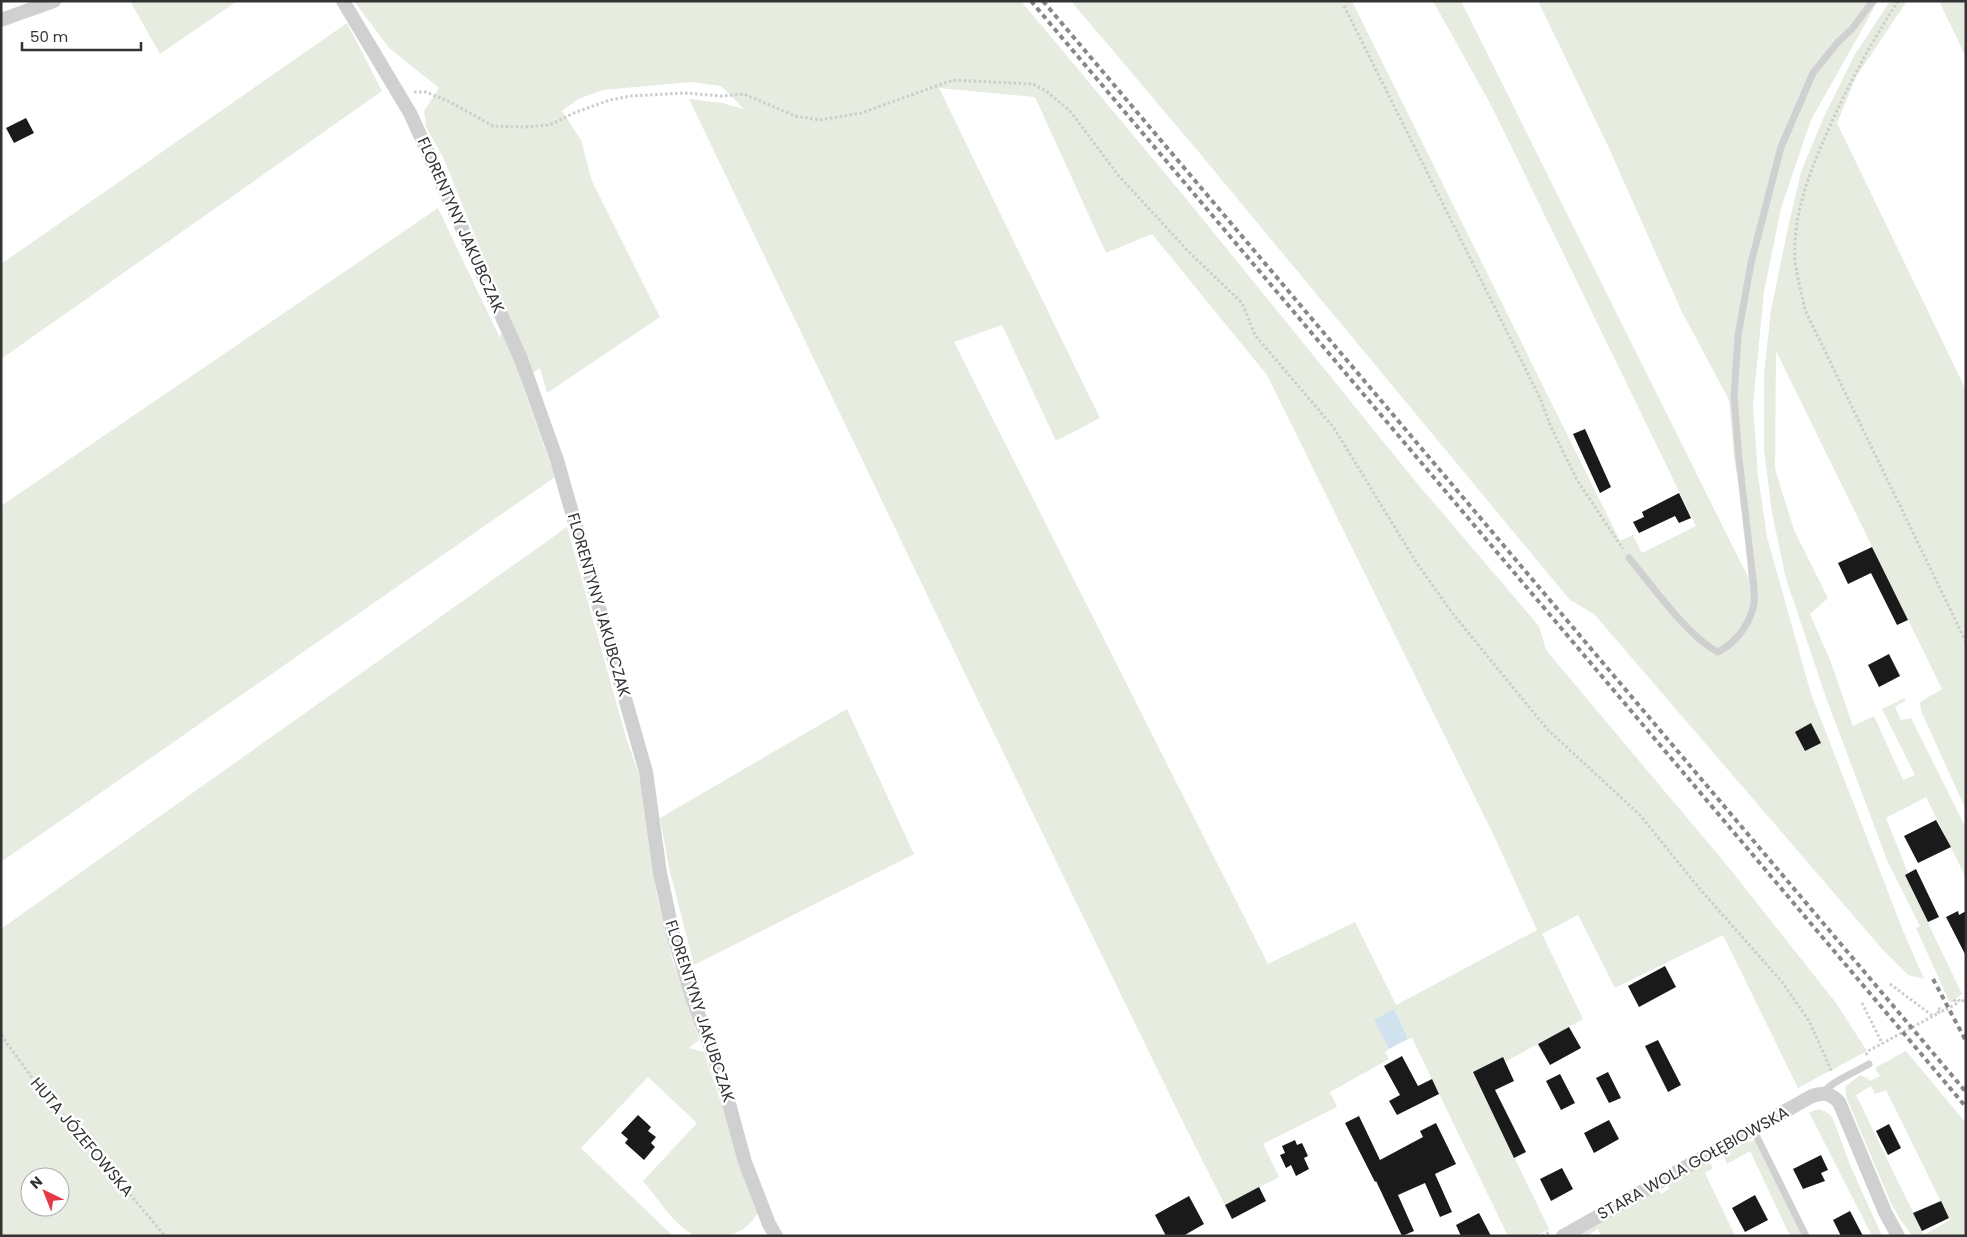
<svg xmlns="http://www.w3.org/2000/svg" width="1967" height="1237" font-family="Poppins,sans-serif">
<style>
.green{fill:#e6ecdf;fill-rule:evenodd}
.water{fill:#cfe2ee}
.building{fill:#1a1a1a}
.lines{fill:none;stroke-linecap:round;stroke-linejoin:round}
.path{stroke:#cdcdcd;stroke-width:3;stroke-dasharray:2.5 2.5;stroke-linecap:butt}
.lane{stroke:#d0d0d0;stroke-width:7}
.street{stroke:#d0d0d0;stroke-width:14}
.rail{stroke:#888;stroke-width:4;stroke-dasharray:5 4;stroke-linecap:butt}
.labels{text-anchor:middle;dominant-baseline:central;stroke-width:5;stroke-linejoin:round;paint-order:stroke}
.street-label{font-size:16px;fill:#333;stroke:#fff}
</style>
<rect width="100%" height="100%" fill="#fff"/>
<g class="green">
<polygon points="130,1 237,1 160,54"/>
<path d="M354,1H1021L1188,201L1416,482L1539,626L1546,650L1730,869L1836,1003L1867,1051L1798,1088L1723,935L1615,988L1578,915L1542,934L1583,1019L1505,1062L1503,1058L1473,1072L1549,1229L1537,1236H1508L1412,1038L1408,1039L1394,1009L1375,1020L1389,1049L1385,1052L1389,1059L1330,1092L1337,1107L1263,1144L1279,1177L1225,1205L1182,1120L968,680L689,99L722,103L744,109L721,86L691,82L603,90L578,99L562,111L581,140L592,181L660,317L547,393L540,368L521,381L555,477L1,862V506L438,208L499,336L512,328L443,157L426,127L424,111L439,88L389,48ZM939,88L1035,97L1106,253L1152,234L1267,375L1495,838L1537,930L1396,1005L1355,922L1268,964L954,342L1002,325L1056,441L1100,418Z"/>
<polygon points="1071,1 1352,1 1620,541 1633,535 1642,553 1696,526 1492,107 1433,1 1461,1 1748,577 1747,532 1734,457 1729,400 1681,310 1608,146 1538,1 1878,1 1811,120 1781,208 1764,292 1753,405 1758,475 1767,537 1811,694 1904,933 1924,979 1908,975 1883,950 1594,614 1570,600 1202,156"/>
<polygon points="1890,1 1907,1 1856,77 1837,123 1966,390 1966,810 1921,711 1920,702 1942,689 1776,351 1775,469 1794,530 1828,598 1810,614 1830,660 1853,726 1874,716 1903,780 1915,775 1882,709 1905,698 1906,700 1895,707 1901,720 1911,718 1966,828 1966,878 1926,797 1886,818 1908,873 1905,875 1962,994 1950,1003 1916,928 1920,926 1887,860 1828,703 1786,579 1772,513 1764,450 1764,374 1771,310 1789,223 1801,172 1823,119 1854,56"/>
<polygon points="1939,1 1966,1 1966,57"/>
<polygon points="347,23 382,91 1,359 1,264"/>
<path d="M567,527L626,737L642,784L656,892L672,959L692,1015L699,1040L689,1048L704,1052L758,1213C747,1229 737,1236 717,1236C711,1236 703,1237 697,1236C679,1232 656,1196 643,1181L697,1123L648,1077L581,1148L673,1236H1V929ZM30,1177H60V1207H30Z"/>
<polygon points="847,709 914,854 694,965 669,868 660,818"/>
<path d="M1906,1051L1966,1123V1236H1913L1911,1234L1900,1219L1891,1203L1847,1099L1845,1087L1860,1075L1867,1078L1870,1081L1880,1076L1875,1068ZM1871,1086L1875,1094L1886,1090L1950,1220L1924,1235L1856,1095Z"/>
<polygon points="1820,1109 1829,1114 1833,1119 1850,1165 1882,1236 1872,1236 1809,1112"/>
<polygon points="1747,1139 1750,1142 1756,1139 1803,1236 1790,1236 1750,1151 1727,1164 1723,1153"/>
<polygon points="1707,1163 1711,1164 1713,1168 1705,1173 1735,1236 1601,1236 1598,1229 1587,1236 1575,1236 1657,1188 1661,1194 1669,1189 1668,1183"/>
</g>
<polygon class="water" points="1394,1009 1408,1039 1389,1049 1374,1020"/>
<g class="building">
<polygon points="26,118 34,133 14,143 6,128"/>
<polygon points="1585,429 1611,487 1600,493 1573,434"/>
<polygon points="1679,493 1691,518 1679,523 1675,516 1639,533 1633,522 1644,517 1642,512"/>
<polygon points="1872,547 1908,620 1897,625 1871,573 1848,584 1838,563"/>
<polygon points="1889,654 1900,676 1879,687 1868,665"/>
<polygon points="1811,723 1821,743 1805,751 1795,732"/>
<polygon points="1936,820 1951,847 1918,863 1904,836"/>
<polygon points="1916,869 1939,917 1928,922 1905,875"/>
<polygon points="1958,911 1959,915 1966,911 1966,956 1946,917"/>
<polygon points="1665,966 1676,987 1639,1007 1628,986"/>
<polygon points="1569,1027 1581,1048 1550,1065 1538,1044"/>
<polygon points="1658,1040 1681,1085 1668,1092 1645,1046"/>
<polygon points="1402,1056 1418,1086 1432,1079 1439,1094 1397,1115 1389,1101 1400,1095 1384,1066"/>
<polygon points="1503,1057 1514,1081 1495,1090 1526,1152 1514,1158 1473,1072"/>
<polygon points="1608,1072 1621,1098 1609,1103 1596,1078"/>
<polygon points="1560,1074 1575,1103 1561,1110 1546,1081"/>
<polygon points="638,1115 651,1127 648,1131 656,1137 651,1143 655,1147 644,1160 625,1143 628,1139 621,1133"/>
<polygon points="1359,1116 1380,1160 1423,1137 1420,1131 1436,1123 1456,1164 1435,1174 1452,1212 1440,1217 1425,1183 1398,1195 1414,1231 1402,1236 1376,1181 1375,1182 1345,1123"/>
<polygon points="1609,1120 1619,1139 1594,1153 1584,1133"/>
<polygon points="1889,1124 1901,1148 1888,1155 1876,1131"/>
<polygon points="1295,1140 1297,1145 1302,1143 1308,1156 1304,1158 1309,1169 1296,1176 1291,1165 1286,1168 1280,1155 1285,1153 1282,1146"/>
<polygon points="1821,1155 1828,1170 1821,1173 1825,1181 1803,1189 1793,1169"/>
<polygon points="1562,1168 1573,1189 1551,1201 1540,1179"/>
<polygon points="1259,1187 1266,1201 1232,1219 1225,1205"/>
<polygon points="1755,1195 1768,1220 1745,1232 1732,1208"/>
<polygon points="1189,1196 1204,1224 1183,1236 1166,1236 1155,1215"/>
<polygon points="1941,1201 1949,1218 1922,1231 1913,1213"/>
<polygon points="1850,1211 1863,1236 1841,1236 1833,1220"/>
<polygon points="1479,1213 1491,1236 1461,1236 1456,1225"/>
</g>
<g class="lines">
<g class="path">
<path d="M1898,1C1874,38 1853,76 1835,115C1814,161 1792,210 1795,261C1797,278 1802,294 1805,310L1966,642"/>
<polyline points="1344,6 1540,398 1550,425 1577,480 1623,549"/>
<polyline points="414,92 426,92 450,102 493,126 523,127 550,125 576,112 610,100 630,96 685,93 721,96 744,94 795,116 820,120 861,113 953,80 1033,84 1046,91 1070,111 1118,175 1190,253 1242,303 1255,335 1334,428 1416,562 1453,614 1547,729 1640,815 1698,887 1782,982 1809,1021 1832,1072"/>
<polyline points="1890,984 1933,1016"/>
<polyline points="1862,1003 1882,1043"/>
<polyline points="1,1035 39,1087 165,1236"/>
<polyline points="1866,1055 1868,1051 1939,1013 1937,1010 1941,1008 1943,1011 1956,1004 1954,1001 1958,999 1960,1002 1966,999"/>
<polyline points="1542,1236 1551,1231"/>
</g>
<g class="lane">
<path d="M1629,558C1651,584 1689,638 1718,652C1735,643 1748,627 1753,608C1755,602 1754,594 1754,588L1739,459L1734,396L1738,336L1751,263L1781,147L1813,73L1838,42L1852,29L1873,1"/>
<path d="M1824,1093C1828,1083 1859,1070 1869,1064"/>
<polyline points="1753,1129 1806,1236"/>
</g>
<g class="street">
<polyline points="343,1 410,113 521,359 557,460 646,772 660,873 673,934 692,997 722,1078 745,1162 769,1224 776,1236"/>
<polyline points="1,20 54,1"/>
<path d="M1563,1236L1812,1096C1824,1092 1830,1093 1839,1102L1885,1212L1898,1236"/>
</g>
<g class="rail">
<polyline points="1031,1 1966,1107"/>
<polyline points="1043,1 1966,1092"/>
<polyline points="1933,979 1966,1041"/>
</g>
</g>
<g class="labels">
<g class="street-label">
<text transform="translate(461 225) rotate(66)">FLORENTYNY JAKUBCZAK</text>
<text transform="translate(599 605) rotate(74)">FLORENTYNY JAKUBCZAK</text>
<text transform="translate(700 1011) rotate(72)">FLORENTYNY JAKUBCZAK</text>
<text transform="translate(82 1137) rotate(50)">HUTA JÓZEFOWSKA</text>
<text transform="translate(1693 1163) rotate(-29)">STARA WOLA GOŁĘBIOWSKA</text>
</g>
</g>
<rect width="1967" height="1237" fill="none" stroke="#333333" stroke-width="5"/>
<g transform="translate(45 1192) rotate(317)"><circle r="24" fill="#ffffff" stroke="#adadad"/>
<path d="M0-4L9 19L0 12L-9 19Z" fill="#e63946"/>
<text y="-8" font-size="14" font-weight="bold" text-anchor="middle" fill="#333333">N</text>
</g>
<path d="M22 42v8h119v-8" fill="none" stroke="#333333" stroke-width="2.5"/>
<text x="30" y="42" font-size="15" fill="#333333" stroke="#ffffff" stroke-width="4" paint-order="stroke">50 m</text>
</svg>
